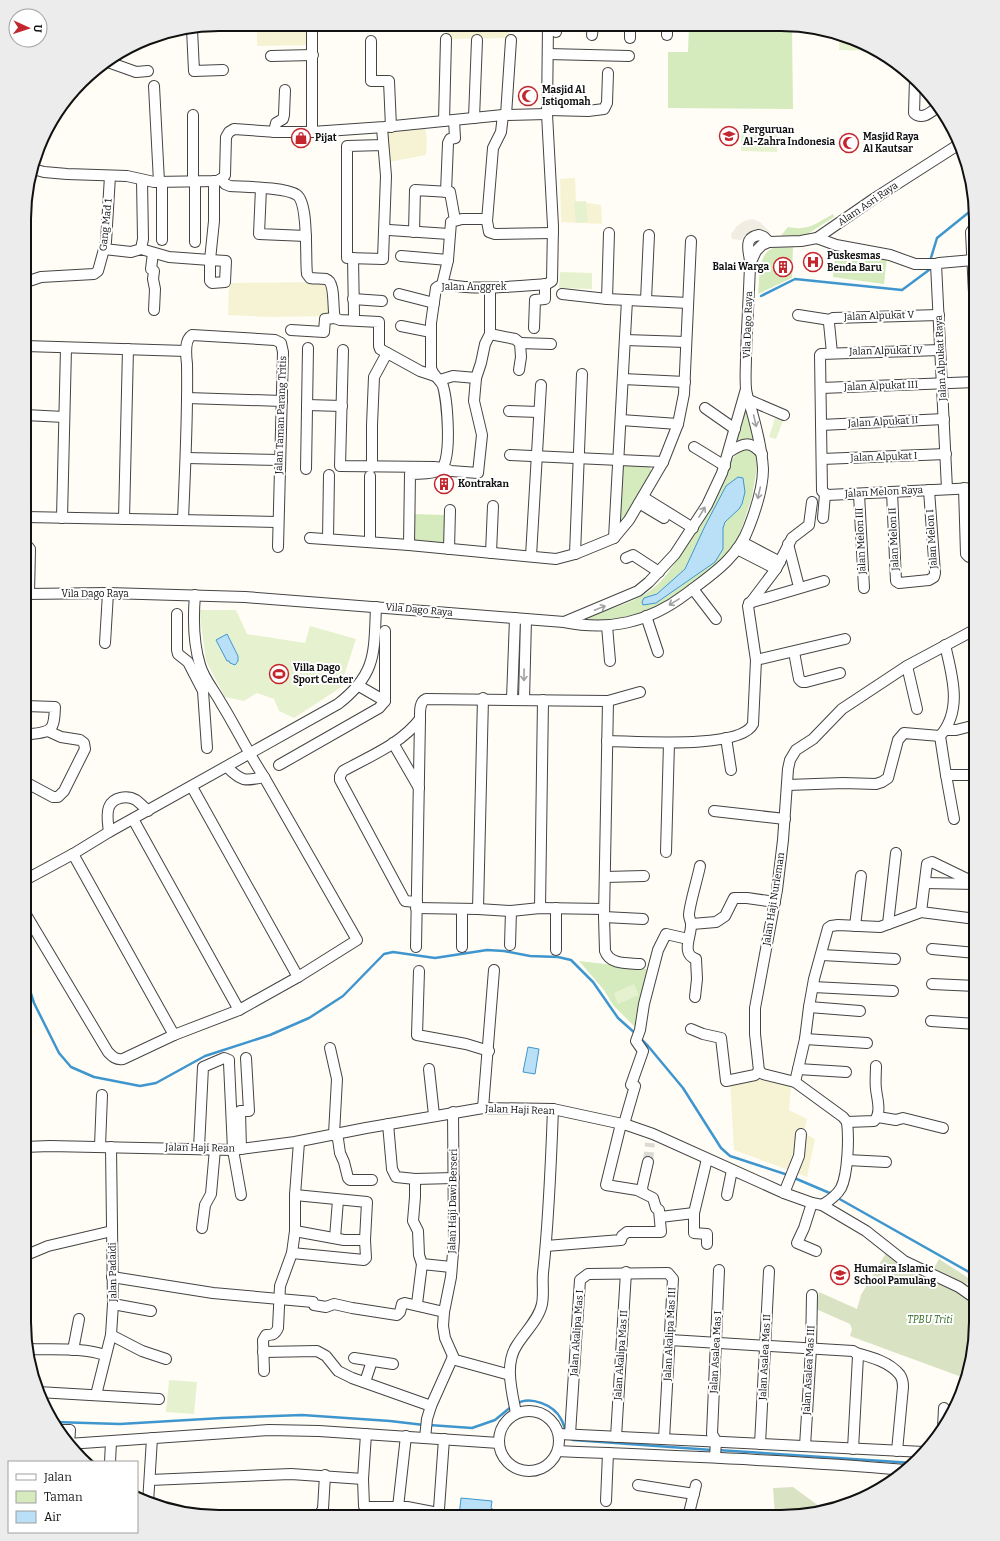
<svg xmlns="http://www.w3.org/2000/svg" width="1000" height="1541" font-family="Bitter,serif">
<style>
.farmland{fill:#f6f3d4}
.green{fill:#d5ebbd}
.cemetery{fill:#d9e3c4}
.pitch{fill:#e6f2cf}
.plaza{fill:#f1ede2}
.water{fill:#b9e0f7;stroke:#3f96cf}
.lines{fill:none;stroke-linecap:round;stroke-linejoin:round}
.stream{stroke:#3f96cf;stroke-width:2.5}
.minor-tunnel{stroke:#dbdad3;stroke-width:10;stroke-dasharray:10 5;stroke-linecap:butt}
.minor-casing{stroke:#444;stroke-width:12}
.minor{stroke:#fff;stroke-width:10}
.oneway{stroke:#a0a0a0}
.labels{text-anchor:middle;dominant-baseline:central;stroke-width:4;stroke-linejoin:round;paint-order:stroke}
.poi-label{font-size:10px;font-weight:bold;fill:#111;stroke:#fff;text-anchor:start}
.street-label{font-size:10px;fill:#111;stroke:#fff}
.park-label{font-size:10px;font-style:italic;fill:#2f6b1f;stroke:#fff}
.rim{fill:none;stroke:#111;stroke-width:2}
</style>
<rect width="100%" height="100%" fill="#fffdf5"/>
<g class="farmland">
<polygon points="257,24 309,24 310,45 257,46"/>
<polygon points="447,25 509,25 509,38 447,39"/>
<polygon points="425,126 427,139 426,155 389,162 387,132"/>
<polygon points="575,178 576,201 601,205 602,224 561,222 560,179"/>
<polygon points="322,282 328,285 330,316 270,317 228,315 229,283"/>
<polygon points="756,1074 791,1085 789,1110 807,1119 804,1133 815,1139 807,1177 734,1150 730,1081"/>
</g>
<g class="green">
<polygon points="689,25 744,26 792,29 793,109 668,108 668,52 688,52"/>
<path d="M833,214L834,217L806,235L799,237H780L788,227C809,231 815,224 833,214Z"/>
<path d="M793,246L792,278L758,294C760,280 757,254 773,248C779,247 787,247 793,246Z"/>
<polygon points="836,247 887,257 884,284 833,277"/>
<polygon points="744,411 747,411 754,443 735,445"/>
<path d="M744,449L751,450L756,454L757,466L752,497L738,539L722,558L706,574L658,607L612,621L587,622V619L589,616C608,609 631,604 648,592C668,580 680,553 692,534C699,524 707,514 712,503C722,484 724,461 744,449Z"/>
<polygon points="620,465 648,466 651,469 651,475 624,521 620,523"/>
<polygon points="413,514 445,515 444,546 412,543"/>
<polygon points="579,961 641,968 651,970 638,1030 613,1005 604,990"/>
</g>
<g class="cemetery">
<polygon points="886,1253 929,1277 939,1259 970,1279 962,1293 976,1302 976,1335 967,1379 850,1336 852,1329 850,1324 816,1309 819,1292 857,1309 861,1295"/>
<polygon points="793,1487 823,1509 782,1517 775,1517 773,1488"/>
</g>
<g class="pitch">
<polygon points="840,34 856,39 877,51 839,50"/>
<polygon points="741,129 777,129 777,152 741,151"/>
<polygon points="586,201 588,222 576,223 574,202"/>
<polygon points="560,272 592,273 592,289 559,288"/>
<polygon points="775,418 783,421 776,439 769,437"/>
<polygon points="199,610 236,610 247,634 305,643 310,626 356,639 340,688 294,718 279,711 274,699 257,693 244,701 225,697 206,661"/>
<polygon points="634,984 639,995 618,1004 614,993"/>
<polygon points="169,1380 197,1382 194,1414 166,1412"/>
</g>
<polygon class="plaza" points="752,219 760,222 770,232 767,235 760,231 754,230 747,234 741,240 732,239 731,234 737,226 744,221"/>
<g class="water">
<polygon points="738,477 743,478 745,492 742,504 739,509 725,522 723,528 723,549 715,562 656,603 643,605 642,602 644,598 657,594 685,569 705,526 726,486"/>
<polygon points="227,634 238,656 238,661 235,665 230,663 229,661 227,661 216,640"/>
<polygon points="528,1047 539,1049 535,1074 523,1072"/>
<polygon points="461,1498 492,1501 491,1508 494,1510 494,1516 459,1516"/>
</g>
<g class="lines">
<g class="stream">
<polyline points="930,261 937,238 968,213 975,214"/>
<polyline points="761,296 795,279 902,290 929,270 929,266"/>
<polyline points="25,978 27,981 34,1003 59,1053 71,1067 94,1077 140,1086 156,1083 205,1056 270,1035 309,1018 343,996 384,954 393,952 435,958 487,950 504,951 530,956 558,957 571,960 593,982 618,1018 636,1034"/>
<polyline points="641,1039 648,1046 683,1088 721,1148 730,1156 788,1175"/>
<polyline points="792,1177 832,1194"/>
<polyline points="836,1197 976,1276"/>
<path d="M516,1404C530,1395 554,1405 561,1419C563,1422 564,1427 566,1431"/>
<polyline points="54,1422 120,1424 222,1418 302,1415 390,1421 424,1425"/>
<polyline points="429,1425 472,1428 495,1420 512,1406"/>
<polyline points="570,1438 573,1440 712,1450"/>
<polyline points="717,1450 913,1463"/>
</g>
<polyline class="minor-tunnel" points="648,1162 650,1143"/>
<g class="minor-casing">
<g id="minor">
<polyline points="192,29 194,71 223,70"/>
<polyline points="556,32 556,25"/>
<polyline points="592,35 593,25"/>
<polyline points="667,35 667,25"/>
<polyline points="630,38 630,25"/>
<polyline points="371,41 371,81 389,81 391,127"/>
<polyline points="548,54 629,56"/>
<polyline points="271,56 313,55"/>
<polyline points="108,62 136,72 148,71"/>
<path d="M915,79L914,113C923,121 932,111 939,106"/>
<polyline points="154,86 159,182"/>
<polyline points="548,110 588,111 604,109 607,103 608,73"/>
<polyline points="193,115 193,182"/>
<polyline points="503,115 501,132 493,148 487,221 489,232 495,234 553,233"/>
<polyline points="506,115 511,40"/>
<polyline points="474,118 477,40"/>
<polyline points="444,121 446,39"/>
<polyline points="382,128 386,176 383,259 347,258 347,146 383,145"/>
<polyline points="274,132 276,123 283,119 284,115 285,90"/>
<polyline points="312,132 312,24"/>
<polyline points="33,169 44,172 67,174 127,176 154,182 217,181 223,178 225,175 226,137 229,132 234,129 277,132 312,132 384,127 503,115 547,114"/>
<path d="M221,179L225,184L230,186C245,187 285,187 297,195C309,204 305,258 307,274L310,278C315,279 321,278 326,279C336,282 332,309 335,318L340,320L379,322V346L380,349L420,371L435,376"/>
<polyline points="162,183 162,240"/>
<polyline points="261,188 259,234 306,236"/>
<polyline points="446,192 448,143 450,139 455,138 454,120"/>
<polyline points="389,230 449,234"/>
<polyline points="414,232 415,190 450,192 455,220"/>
<polyline points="817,238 836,245 890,255 915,264 936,264"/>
<polyline points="195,242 195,182"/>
<polyline points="104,249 131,252 141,249 169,257 210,260 214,221 214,181"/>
<polyline points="141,249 143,239 142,180"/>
<polyline points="153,253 151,269 154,271 153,279 155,289 154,310"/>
<polyline points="401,256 448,260"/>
<polyline points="353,258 354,315"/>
<polygon points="210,260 226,261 225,282 212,283 210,281"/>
<polyline points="751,262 756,251 762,245 769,242 801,241 817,238 875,198 961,143"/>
<polyline points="26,282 41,277 94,274 98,271 106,242 110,176"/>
<polyline points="442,285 448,260 451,222 462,219 487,219"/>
<polyline points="399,294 434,303"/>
<polyline points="562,294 607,299 688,303"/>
<polyline points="353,299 382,301"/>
<polyline points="607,299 609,233"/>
<polyline points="646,300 649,235"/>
<polyline points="798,315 830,320"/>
<polyline points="401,326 431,332"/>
<polyline points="534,328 535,300 545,299 545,284"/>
<polyline points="291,330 324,332 325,319 335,318"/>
<polyline points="976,333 971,232 974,228 976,228"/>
<polyline points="490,334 515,339 520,343 521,357 519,370"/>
<polyline points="625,340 686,342"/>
<polyline points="520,343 551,344"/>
<polyline points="25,346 186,351"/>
<polyline points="343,350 340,466 434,467 443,468 451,471 478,473 482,435 474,401 476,378"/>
<polyline points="940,350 821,354 820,355 822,491 827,495 976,488"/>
<polyline points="832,353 829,323 830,320 833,318 939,315"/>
<polyline points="623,379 685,382"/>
<polyline points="440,380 453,376 476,378 481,363 485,344 490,334 490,288"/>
<polyline points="821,388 976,382"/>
<polyline points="187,398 282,401"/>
<polyline points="749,400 784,415"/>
<polyline points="307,405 342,406"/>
<polyline points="705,408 735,429"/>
<polyline points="509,411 539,412"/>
<polyline points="25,415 64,417"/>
<polyline points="621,420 678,424"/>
<polyline points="821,425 944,419"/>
<polyline points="694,447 725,466"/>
<path d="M729,452C743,443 750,440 762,454"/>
<polyline points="510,455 663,462"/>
<polyline points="186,458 280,460"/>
<polyline points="822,459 946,454"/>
<polyline points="372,467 372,425 374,377 387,353"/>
<polyline points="306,469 308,348"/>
<polyline points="964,488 966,554 969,557 976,557"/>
<polyline points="947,489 936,264 939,263 973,260"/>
<polyline points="892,492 896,581 899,583 929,580 934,577 935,573 929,490"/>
<polyline points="859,494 864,588"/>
<polyline points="643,497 693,528"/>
<polyline points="639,503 664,518"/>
<polyline points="25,517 278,522"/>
<polyline points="62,518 66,348"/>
<polyline points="823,518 825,494"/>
<polyline points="124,519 128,349"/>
<path d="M183,520C185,468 188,416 187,364C186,355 184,340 192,335L275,340L281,343L283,352L278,547"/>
<polyline points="310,538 409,545 556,559 575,554 614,538 629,520 663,462 678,424 684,394 691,241"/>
<polyline points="614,538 627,300"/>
<polyline points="328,539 329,475"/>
<polyline points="370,542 370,476"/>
<polyline points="742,542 780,562"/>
<polyline points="25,543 30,549 29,594"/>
<polyline points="788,544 799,587"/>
<path d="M409,545L410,474C419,473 432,475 440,470C453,462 447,400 443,386C440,379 433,376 431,368V323L436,288C442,282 458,287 466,287C493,289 520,286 547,284L552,281L553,226L547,114L548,25"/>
<polyline points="449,549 450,510"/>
<polyline points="737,549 776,569"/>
<polyline points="491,553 493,506"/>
<polyline points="575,554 582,374"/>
<polyline points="531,556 541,385"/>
<polyline points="626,558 633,555 659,572"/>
<polyline points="693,589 716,619"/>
<polyline points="25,594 108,593 245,597 564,622 638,591 649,582 675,554 707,505 722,473 746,389"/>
<polyline points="749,603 824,581"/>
<polyline points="177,614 177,650 178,654 188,662 203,691 207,748"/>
<polyline points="646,616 658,652"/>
<path d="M564,622C609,631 648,623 686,594C711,575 738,558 749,527C756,509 763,488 763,469C762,450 757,430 752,412C750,405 747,397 746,389C745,378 746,366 746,356C747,325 749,295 750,265C751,258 746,249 749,241C751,237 754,236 759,235L764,237L769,242"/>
<polyline points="607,626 610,661"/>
<polyline points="105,643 108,593"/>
<path d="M945,645C952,675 963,710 940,736L946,775L954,819"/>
<polyline points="794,652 799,679 802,682 806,682 840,673"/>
<polyline points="756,660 845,639"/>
<polyline points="907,666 917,709"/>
<polyline points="359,686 385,701"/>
<polyline points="512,699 515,618"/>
<polyline points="524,700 526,619"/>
<path d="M608,701L604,917L605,951C610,965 627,963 640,964"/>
<path d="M25,706L55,707C54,729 53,732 31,734"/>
<polyline points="946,730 956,730 976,725"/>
<polyline points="726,738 731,770"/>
<path d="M607,741C633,741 741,750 753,724L756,660L748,606L776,569L792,538L809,525L812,502"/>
<polyline points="393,743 419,788"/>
<polyline points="279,765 379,708 385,701 385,631"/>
<path d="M227,767C242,782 245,781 264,777"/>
<polyline points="946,775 976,775"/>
<polyline points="25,782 53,797 58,797 64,791 85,749 84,743 80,740 61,737 48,731"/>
<polyline points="788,785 843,783 876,784 882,782 888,778 898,740 904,733 940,736"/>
<polyline points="192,787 298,977"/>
<polyline points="714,811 785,819"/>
<polyline points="133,819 239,1010"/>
<path d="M109,832C108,824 106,814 109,807C113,797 127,795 136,800C140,803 144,807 148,811"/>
<polyline points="666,852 669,743"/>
<polyline points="73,854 174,1035"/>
<polyline points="605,877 644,876"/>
<path d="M25,880L73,854L109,832L338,704C377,674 374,652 376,607"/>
<polyline points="925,883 976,884"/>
<path d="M417,902L405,901L340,780V776L343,771C370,756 401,744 420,719"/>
<polyline points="416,908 478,909 511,911 540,908 604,909"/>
<polyline points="540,908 543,700"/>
<polyline points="462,909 462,947"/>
<polyline points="478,909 483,698"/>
<polyline points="921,912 927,864 932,862 965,878 968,883"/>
<path d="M25,913L108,1052C113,1057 116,1060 123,1059L174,1035L239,1010L298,977L357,940L264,777C248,753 236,727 221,703C214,690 204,679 200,665C193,642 193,618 195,595"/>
<polyline points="604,917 643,919"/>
<polyline points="692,924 716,922 725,916 734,898 747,898 775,902"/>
<polyline points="888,924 896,853"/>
<polyline points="855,926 861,876"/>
<polyline points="510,945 511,911"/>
<path d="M416,947L420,719C420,712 419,702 426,699L608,701L640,692"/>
<polyline points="932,949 976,953"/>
<polyline points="556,950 556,908"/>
<polyline points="822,955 895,959"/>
<polyline points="419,971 417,1035 466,1044 489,1051"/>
<polyline points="932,984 976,986"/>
<polyline points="813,987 893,991"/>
<path d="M695,997L697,979L696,959C680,954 692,935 691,924C691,921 689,918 689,915C689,906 698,877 700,866"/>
<polyline points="809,1007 860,1011"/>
<polyline points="931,1021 976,1024"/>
<polyline points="691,1029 703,1034 721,1038 726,1081 755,1075 759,1071"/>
<polyline points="805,1039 867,1043"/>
<polyline points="330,1048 337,1079 334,1134 338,1139 340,1153 344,1162 348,1178 350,1180 372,1180"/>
<polyline points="429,1069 434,1115"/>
<polyline points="798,1069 846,1072"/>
<polyline points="759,1071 755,1034 755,1008 777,890 783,840 788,769 790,760 796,750 813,739 842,709 907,666 976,629"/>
<path d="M759,1071L763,1074L795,1082L843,1117L847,1122C849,1138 848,1174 841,1188C837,1195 829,1201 822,1205"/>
<polyline points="795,1082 805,1039 809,1007 814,979 828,928 831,926 838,925 880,927 921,912 976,919"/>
<polyline points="483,1108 494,970"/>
<polyline points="878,1117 896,1120 903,1118 943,1128"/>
<path d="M847,1122L874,1121C882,1113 877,1099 876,1089C875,1082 876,1073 876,1066"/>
<polyline points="388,1124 392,1169 396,1177 415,1179 454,1178"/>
<polyline points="624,1124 635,1086 631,1085 643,1051 636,1041 640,1030 644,1004 658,950 666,934 688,939"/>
<polyline points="100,1146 102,1095"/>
<polyline points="24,1147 50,1146 233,1150 295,1142 366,1128 483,1108 553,1109 627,1125 653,1134 784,1193 812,1203 822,1205 866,1231 904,1261 959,1287 976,1299"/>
<polyline points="199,1148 203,1067 224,1058 229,1060 229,1063 233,1150 241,1195"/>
<polyline points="241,1149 240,1111 249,1111 246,1058"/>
<polyline points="847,1160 886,1162"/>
<polyline points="415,1179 415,1197 413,1221 418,1231 419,1255 422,1264 451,1267"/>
<polyline points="643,1192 642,1188 648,1162"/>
<polyline points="784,1193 799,1156 801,1134"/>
<polyline points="727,1195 732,1170"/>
<polyline points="812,1203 804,1228 797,1243 816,1251"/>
<polyline points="660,1217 694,1213"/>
<polyline points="202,1228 205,1205 211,1194 215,1149"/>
<polyline points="295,1231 344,1240 365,1240"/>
<polyline points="335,1238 338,1200"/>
<polyline points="707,1244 707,1234 694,1233 694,1213 707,1159"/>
<polyline points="546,1246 621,1240 622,1236 627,1232 661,1232 659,1210 656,1208 653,1198 637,1190 606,1185 621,1124"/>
<polyline points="292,1253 364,1260 366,1258 365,1240 367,1202 295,1195"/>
<polyline points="24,1256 48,1246 112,1231"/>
<polyline points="112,1277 213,1293 313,1302 314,1305 326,1307 334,1304 352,1308 397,1315 400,1312 402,1304 405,1303 444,1312"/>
<polyline points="113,1304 151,1311"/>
<polyline points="417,1304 422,1264"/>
<polyline points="111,1335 142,1351 166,1359"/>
<polyline points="670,1340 853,1351 856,1353 858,1356 853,1449"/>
<path d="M29,1349C54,1350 82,1347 105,1355"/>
<polyline points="73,1350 79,1319"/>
<polyline points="263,1352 317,1351 326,1356 338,1371 352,1378 431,1406"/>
<path d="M856,1353C871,1357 890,1362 900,1375C902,1378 903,1383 903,1387L897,1451"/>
<polyline points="354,1358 393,1364"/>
<polyline points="452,1359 510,1375"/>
<path d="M264,1371L263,1340L266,1335C272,1335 275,1335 278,1328L280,1286L292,1253L295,1231V1195L299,1142"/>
<polyline points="365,1382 372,1361"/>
<polyline points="38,1392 159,1399"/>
<polyline points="96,1395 111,1335 113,1304 111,1147"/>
<circle cx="529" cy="1441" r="30"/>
<path d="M516,1413C512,1392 504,1364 517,1345C525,1332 539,1319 542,1304C544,1294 542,1283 543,1273C549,1219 551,1164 553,1109"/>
<polyline points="943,1428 944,1408"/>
<polyline points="58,1430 70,1430 69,1445"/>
<polyline points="366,1434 363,1479 364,1506 367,1507 407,1507 433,1512 436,1512 439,1509 444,1439"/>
<polyline points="559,1434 924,1452"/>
<polyline points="570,1434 580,1280 588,1274 668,1273 673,1279 664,1439"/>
<polyline points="616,1437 626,1272"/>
<polyline points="425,1438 427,1419 431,1406 452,1359 453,1356 445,1338 443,1326 444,1312 451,1277 454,1240 453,1112"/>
<polyline points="68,1444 269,1430 319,1431 499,1443"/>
<polyline points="760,1444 769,1271"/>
<polyline points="805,1446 811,1349 812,1295"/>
<path d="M558,1451C674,1456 790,1460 906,1470"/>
<polyline points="715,1457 716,1441 712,1434 719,1270"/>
<polyline points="110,1462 111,1442"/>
<polyline points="150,1480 291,1474 363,1479"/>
<polyline points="638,1485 694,1494"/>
<polyline points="606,1501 608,1453"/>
<polyline points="148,1503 152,1438"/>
<polyline points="277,1516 319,1515 323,1509 325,1475"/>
<polyline points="397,1516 406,1436"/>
<polyline points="688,1517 696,1485"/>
</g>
</g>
<use href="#minor" class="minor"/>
</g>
<defs><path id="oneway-shaft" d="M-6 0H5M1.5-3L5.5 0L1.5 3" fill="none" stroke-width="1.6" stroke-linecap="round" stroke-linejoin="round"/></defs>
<g class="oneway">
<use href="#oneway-shaft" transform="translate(755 421) rotate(77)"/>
<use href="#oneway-shaft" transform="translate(759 493) rotate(103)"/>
<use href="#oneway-shaft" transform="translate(702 512) rotate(-59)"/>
<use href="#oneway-shaft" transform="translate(674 602) rotate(149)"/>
<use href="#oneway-shaft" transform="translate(600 608) rotate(-22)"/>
<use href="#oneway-shaft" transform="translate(524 675) rotate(91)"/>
</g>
<defs>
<g id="mosque-ring" transform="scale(1)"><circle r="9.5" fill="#fff" stroke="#c4262e" stroke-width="1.5"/><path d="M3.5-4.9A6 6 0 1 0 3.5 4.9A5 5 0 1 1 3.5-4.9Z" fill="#c4262e"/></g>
<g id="school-ring" transform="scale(1)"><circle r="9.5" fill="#fff" stroke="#c4262e" stroke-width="1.5"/><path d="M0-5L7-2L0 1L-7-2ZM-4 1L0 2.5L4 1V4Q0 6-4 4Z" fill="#c4262e"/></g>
<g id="shop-ring" transform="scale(1)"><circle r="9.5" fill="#fff" stroke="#c4262e" stroke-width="1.5"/><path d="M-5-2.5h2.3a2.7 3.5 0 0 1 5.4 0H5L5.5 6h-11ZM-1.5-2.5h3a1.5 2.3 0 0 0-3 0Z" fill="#c4262e"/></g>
<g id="hospital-ring" transform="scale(1)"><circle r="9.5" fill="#fff" stroke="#c4262e" stroke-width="1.5"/><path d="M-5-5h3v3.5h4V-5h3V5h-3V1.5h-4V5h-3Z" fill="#c4262e"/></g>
<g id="building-ring" transform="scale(1)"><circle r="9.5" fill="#fff" stroke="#c4262e" stroke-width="1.5"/><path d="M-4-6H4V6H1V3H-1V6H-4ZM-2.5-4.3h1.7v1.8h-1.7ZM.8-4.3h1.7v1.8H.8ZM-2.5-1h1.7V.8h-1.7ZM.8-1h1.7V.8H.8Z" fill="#c4262e"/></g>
<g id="stadium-ring" transform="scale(1)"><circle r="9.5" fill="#fff" stroke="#c4262e" stroke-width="1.5"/><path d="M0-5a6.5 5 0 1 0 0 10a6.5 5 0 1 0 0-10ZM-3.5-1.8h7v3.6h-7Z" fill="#c4262e"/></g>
</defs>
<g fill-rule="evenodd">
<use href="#mosque-ring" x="528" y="96"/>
<use href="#school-ring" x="729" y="136"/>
<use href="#shop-ring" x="301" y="138"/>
<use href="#mosque-ring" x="849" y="143"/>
<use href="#hospital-ring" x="813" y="262"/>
<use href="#building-ring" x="783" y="267"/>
<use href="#building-ring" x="444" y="484"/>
<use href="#stadium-ring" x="279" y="674"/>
<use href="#school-ring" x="840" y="1275"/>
</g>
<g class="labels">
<g class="poi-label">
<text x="542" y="90">Masjid Al<tspan x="542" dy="12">Istiqomah</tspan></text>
<text x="743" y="130">Perguruan<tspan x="743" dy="12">Al-Zahra Indonesia</tspan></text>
<text x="863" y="137">Masjid Raya<tspan x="863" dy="12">Al Kautsar</tspan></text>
<text x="315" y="138">Pijat</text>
<text x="827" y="256">Puskesmas<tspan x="827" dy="12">Benda Baru</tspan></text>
<text x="769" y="267" text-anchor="end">Balai Warga</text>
<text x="458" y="484">Kontrakan</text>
<text x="293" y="668">Villa Dago<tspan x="293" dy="12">Sport Center</tspan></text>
<text x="854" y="1269">Humaira Islamic<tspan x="854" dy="12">School Pamulang</tspan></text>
</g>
<g class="street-label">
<text transform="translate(868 204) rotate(-34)">Alam Asri Raya</text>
<text transform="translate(106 225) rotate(-84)">Gang Mad 1</text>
<text x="474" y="287">Jalan Anggrek</text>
<text transform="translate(879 316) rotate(-2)">Jalan Alpukat V</text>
<text transform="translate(748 325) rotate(-88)">Vila Dago Raya</text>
<text transform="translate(886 351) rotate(-1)">Jalan Alpukat IV</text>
<text transform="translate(941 358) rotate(-93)">Jalan Alpukat Raya</text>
<text transform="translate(881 386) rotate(-2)">Jalan Alpukat III</text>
<text transform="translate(281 415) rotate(-88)">Jalan Taman Parang Tritis</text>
<text transform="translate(883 422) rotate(-3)">Jalan Alpukat II</text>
<text transform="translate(884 457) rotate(-2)">Jalan Alpukat I</text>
<text transform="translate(884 492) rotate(-3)">Jalan Melon Raya</text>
<text transform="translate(894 539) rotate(-93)">Jalan Melon II</text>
<text transform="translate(932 539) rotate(-94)">Jalan Melon I</text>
<text transform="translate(861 541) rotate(-93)">Jalan Melon III</text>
<text x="95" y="594">Vila Dago Raya</text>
<text transform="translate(419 610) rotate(5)">Vila Dago Raya</text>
<text transform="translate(774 899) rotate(-81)">Jalan Haji Nurleman</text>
<text transform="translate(520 1110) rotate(2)">Jalan Haji Rean</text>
<text transform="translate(200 1148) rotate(1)">Jalan Haji Rean</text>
<text transform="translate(453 1201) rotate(-89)">Jalan Haji Dawi Berseri</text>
<text transform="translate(113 1272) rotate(-91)">Jalan Padaidi</text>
<text transform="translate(577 1333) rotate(-86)">Jalan Akalipa Mas I</text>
<text transform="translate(670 1334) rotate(-87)">Jalan Akalipa Mas III</text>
<text transform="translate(716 1352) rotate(-87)">Jalan Asalea Mas I</text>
<text transform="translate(621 1355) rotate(-86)">Jalan Akalipa Mas II</text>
<text transform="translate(765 1357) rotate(-87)">Jalan Asalea Mas II</text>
<text transform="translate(809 1370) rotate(-87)">Jalan Asalea Mas III</text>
</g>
<g class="park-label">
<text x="930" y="1320">TPBU Triti</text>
</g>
</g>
<path d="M0 0H1000V1541H0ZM219 31H781A188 188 0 0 1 969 219V1322A188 188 0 0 1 781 1510H219A188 188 0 0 1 31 1322V219A188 188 0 0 1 219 31Z" fill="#ececec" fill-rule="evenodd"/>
<path class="rim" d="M219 31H781A188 188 0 0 1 969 219V1322A188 188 0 0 1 781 1510H219A188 188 0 0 1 31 1322V219A188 188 0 0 1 219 31Z"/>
<rect x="8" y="1461" width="130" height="72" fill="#ffffff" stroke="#a0a0a0"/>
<rect x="16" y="1474" width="20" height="6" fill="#ffffff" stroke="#a0a0a0"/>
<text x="44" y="1481" font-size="12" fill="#111111">Jalan</text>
<rect x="16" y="1491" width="20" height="12" fill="#d5ebbd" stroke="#a0a0a0"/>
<text x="44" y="1501" font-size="12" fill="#111111">Taman</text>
<rect x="16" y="1511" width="20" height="12" fill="#b9e0f7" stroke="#a0a0a0"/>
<text x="44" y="1521" font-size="12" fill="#111111">Air</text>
<g transform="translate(28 28) rotate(93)"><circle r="19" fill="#ffffff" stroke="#a0a0a0"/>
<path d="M0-3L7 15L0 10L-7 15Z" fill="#c4262e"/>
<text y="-6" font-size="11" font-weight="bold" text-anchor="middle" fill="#111111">U</text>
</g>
</svg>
